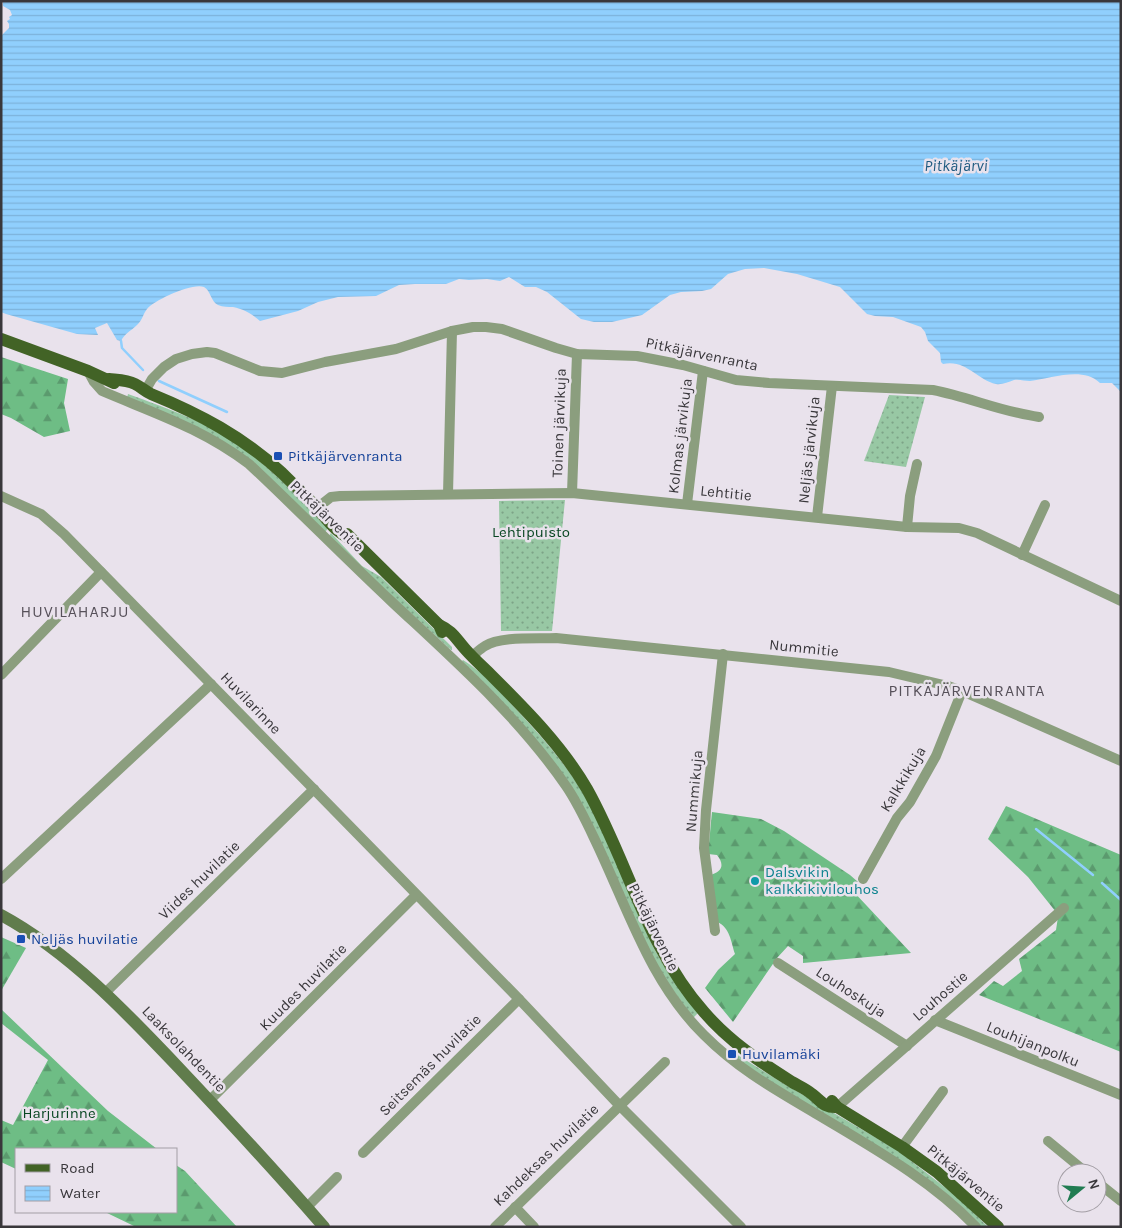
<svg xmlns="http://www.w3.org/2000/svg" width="1122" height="1228" font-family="Karla,sans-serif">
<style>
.grass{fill:url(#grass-dots)}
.forest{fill:url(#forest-firs)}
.water{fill:url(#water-rules)}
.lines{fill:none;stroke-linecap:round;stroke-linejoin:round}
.stream{stroke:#90cffd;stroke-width:2.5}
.street{stroke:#8b9e7e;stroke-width:10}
.secondary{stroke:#607c4c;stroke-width:12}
.primary{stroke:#426326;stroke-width:12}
.transit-dot{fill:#1a4fb4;stroke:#e9e2ec;stroke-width:2}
.culture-dot{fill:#0f9aa8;stroke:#e9e2ec;stroke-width:2}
.labels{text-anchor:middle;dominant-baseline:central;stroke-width:5;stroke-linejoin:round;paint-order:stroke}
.street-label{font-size:15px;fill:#39373b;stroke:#e9e2ec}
.transit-label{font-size:15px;fill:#164399;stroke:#e9e2ec;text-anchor:start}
.park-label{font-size:15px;fill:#084622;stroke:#e9e2ec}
.culture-label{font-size:15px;fill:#0d838f;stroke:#e9e2ec;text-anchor:start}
.water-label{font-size:16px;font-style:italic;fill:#205b81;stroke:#e9e2ec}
.neighbourhood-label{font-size:16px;letter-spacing:1px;fill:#57515a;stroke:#e9e2ec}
</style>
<defs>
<pattern id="grass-dots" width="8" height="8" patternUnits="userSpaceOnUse" patternTransform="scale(1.25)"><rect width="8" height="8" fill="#98c8a4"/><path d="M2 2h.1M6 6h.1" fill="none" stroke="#7da387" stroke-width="1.8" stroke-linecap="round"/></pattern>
<pattern id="forest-firs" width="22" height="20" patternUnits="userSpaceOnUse" patternTransform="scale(1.25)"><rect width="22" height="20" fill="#6ebd85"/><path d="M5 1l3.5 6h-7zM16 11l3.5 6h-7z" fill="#5b9a6e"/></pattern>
<pattern id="water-rules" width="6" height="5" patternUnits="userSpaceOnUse" patternTransform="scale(1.25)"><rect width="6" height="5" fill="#90cffd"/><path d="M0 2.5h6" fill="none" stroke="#7db2da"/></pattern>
</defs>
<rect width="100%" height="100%" fill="#e9e2ec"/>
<g class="grass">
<path d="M128,394C169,409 210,423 245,449C275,472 302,501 328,528L324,534L246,459L127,398Z"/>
<polygon points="889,395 925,397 906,467 864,461"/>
<polygon points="565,500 552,631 501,631 499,501"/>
<polygon points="331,533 362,566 381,577 452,647 452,650 451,650 328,537"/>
<path d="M463,660C483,672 500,692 516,709C542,737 567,765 586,798C612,843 627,894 650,940C662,967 681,989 698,1013L693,1018L655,965L585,811L462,661Z"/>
<polygon points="736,1054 781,1082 897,1150 960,1199 988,1227 980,1227 968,1215 734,1057"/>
</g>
<g class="forest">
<polygon points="1,357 68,379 64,403 70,431 44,437 11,418 1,414"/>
<polygon points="1006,806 1121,855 1121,1052 979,995 994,981 1003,986 1022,971 1019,959 1056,930 1058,917 1056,912 1028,877 988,839"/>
<path d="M712,812L761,819L784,831L850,875L858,882L852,890L911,953L803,963V956L788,946L777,958L733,1022L705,988L718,970L735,954C731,942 730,927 717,922L710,875C722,872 725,865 717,855L708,854Z"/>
<polygon points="1,937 26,948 1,991"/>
<polygon points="1,1009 108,1111 157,1149 16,1149 16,1169 1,1162 1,1120 13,1125 48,1060 1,1023"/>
<polygon points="176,1165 185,1171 237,1227 136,1227 105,1212 176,1212"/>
</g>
<path class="water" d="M3,1H1121V392L1112,383H1100C1082,366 1051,379 1030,381C1025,381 1019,379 1014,380C1008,382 1002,385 996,384C977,380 966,359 943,364L941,362L940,353L928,341L925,332L921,327L893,317L875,316L867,314L840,287L797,274L764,268L745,269L728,274L711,289L702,291L681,292L670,295L642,315L612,322H594L581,319L547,292L536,287H525L509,277L500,281L487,279L469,280L459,279L446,284H415L399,285L376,296L338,297L318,302L298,311L260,321C252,314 244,309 233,307C228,307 223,307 218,305C211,302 211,291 204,287C193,282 154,300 147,309C143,314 142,321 137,325C131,331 125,333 121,341L117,340L107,323L95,328L98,335L77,334L6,314L1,312V36L9,28V24L7,21L10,19L9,17L12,15L10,10L3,6Z"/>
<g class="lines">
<g class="stream">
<polyline points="121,341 122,348 143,370"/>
<polyline points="159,381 227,412"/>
<polyline points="1036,829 1093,875"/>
<polyline points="1102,883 1121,900"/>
</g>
<g class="street">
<path d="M88,371L94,382L102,391C156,414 201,428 249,464C297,509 344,557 392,602C454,660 518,716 566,786C577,802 586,821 594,838C627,906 649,981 704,1035C739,1070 776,1090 818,1115C873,1148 931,1180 976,1227"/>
<path d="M145,391L152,379L164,367L176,359L192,354L207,352L215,353L260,371L282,373L325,362L396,349L452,331L473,327H486L502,329L556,348L577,354L637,356L683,365L736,380L769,383L933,390C969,397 1002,412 1039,417"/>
<polyline points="572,493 577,354"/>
<polyline points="448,494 452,331"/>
<polyline points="1,496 41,514 64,534 519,999 619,1105 741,1227"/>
<polyline points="687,504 703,371"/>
<polyline points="317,508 331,497 340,496 572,493 907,527 959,528 977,533 1121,601"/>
<polyline points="817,517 832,386"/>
<polyline points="907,527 910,496 917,464"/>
<polyline points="1022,555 1045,505"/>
<path d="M472,656C476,653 480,649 485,646C500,636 537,639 556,638L889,672L948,686L962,691L1121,761"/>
<polyline points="1,675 101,572"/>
<polyline points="1,879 211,684"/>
<polyline points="863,879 897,818 910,802 936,756 962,691"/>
<polyline points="715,931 704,848 706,810 723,654"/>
<polyline points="778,963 907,1046"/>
<polyline points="105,993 314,789"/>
<polyline points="935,1020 1121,1095"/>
<polyline points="210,1100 416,895"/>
<polyline points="837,1107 1064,908"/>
<polyline points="1048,1141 1087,1173"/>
<polyline points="902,1147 943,1091"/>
<polyline points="363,1153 519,999"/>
<polyline points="1097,1182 1121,1201"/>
<polyline points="307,1207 337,1177"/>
<polyline points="515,1207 534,1227"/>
<polyline points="495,1227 665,1062"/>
</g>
<path class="secondary" d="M1,915C68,951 127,1013 179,1068C228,1120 277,1173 324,1227"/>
<g class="primary">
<polyline points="1,339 88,371 114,383"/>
<path d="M109,379C118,380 127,380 135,384C141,387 145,391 151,394C200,414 243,437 282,473C293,484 306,496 317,508C330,523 332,528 350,539"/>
<polyline points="347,534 439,625 442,632"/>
<path d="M439,625C454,632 455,638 466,650C474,659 484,668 492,676C527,711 562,746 587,789C628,862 647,948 704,1012C729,1041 760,1062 792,1082C799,1086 806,1089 812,1094C821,1101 824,1108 837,1107"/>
<polyline points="832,1101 837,1107 902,1147 937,1172 998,1227"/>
</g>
</g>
<g class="transit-dot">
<rect x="273" y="451" width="10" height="10" rx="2.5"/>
<rect x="16" y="934" width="10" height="10" rx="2.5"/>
<rect x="727" y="1049" width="10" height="10" rx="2.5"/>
</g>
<circle class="culture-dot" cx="755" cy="881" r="5"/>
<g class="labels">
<g class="street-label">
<text transform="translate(702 354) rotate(12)">Pitkäjärvenranta</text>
<text transform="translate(559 423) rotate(-88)">Toinen järvikuja</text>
<text transform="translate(680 436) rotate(-83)">Kolmas järvikuja</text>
<text transform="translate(809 450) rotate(-84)">Neljäs järvikuja</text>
<text transform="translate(726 493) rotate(6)">Lehtitie</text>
<text transform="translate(327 516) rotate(44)">Pitkäjärventie</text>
<text transform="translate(804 648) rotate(6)">Nummitie</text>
<text transform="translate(251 703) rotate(46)">Huvilarinne</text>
<text transform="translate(903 779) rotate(-59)">Kalkkikuja</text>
<text transform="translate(694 791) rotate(-85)">Nummikuja</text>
<text transform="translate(199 880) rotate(-44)">Viides huvilatie</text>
<text transform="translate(654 927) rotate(64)">Pitkäjärventie</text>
<text transform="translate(303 987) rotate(-45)">Kuudes huvilatie</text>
<text transform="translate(851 992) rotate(33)">Louhoskuja</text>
<text transform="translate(940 996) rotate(-41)">Louhostie</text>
<text transform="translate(1033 1044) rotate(22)">Louhijanpolku</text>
<text transform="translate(184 1049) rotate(46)">Laaksolahdentie</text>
<text transform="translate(430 1065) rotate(-45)">Seitsemäs huvilatie</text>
<text transform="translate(546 1155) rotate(-44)">Kahdeksas huvilatie</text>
<text transform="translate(966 1178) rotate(40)">Pitkäjärventie</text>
</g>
<g class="transit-label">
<text x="288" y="456">Pitkäjärvenranta</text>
<text x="31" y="939">Neljäs huvilatie</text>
<text x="742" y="1054">Huvilamäki</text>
</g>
<g class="park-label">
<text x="531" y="532">Lehtipuisto</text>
<text x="59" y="1113">Harjurinne</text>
</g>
<g class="culture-label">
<text x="765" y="872">Dalsvikin<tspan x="765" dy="17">kalkkikivilouhos</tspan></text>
</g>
<g class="water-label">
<text x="956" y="165">Pitkäjärvi</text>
</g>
<g class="neighbourhood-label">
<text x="75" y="611">HUVILAHARJU</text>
<text x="967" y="690">PITKÄJÄRVENRANTA</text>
</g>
</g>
<rect width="1122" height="1228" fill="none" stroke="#39373b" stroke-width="5"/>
<rect x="15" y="1148" width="162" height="65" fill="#e9e2ec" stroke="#a39ea5"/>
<rect x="25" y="1164" width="25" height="8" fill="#426326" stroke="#a39ea5"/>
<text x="60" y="1173" font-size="15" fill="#39373b">Road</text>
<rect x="25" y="1186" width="25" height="15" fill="url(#water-rules)" stroke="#a39ea5"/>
<text x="60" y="1198" font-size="15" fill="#39373b">Water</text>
<g transform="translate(1082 1188) rotate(72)"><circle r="24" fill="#e9e2ec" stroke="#a39ea5"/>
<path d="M0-4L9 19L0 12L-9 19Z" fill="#217c52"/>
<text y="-8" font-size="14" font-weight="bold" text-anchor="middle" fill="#39373b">N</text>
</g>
</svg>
